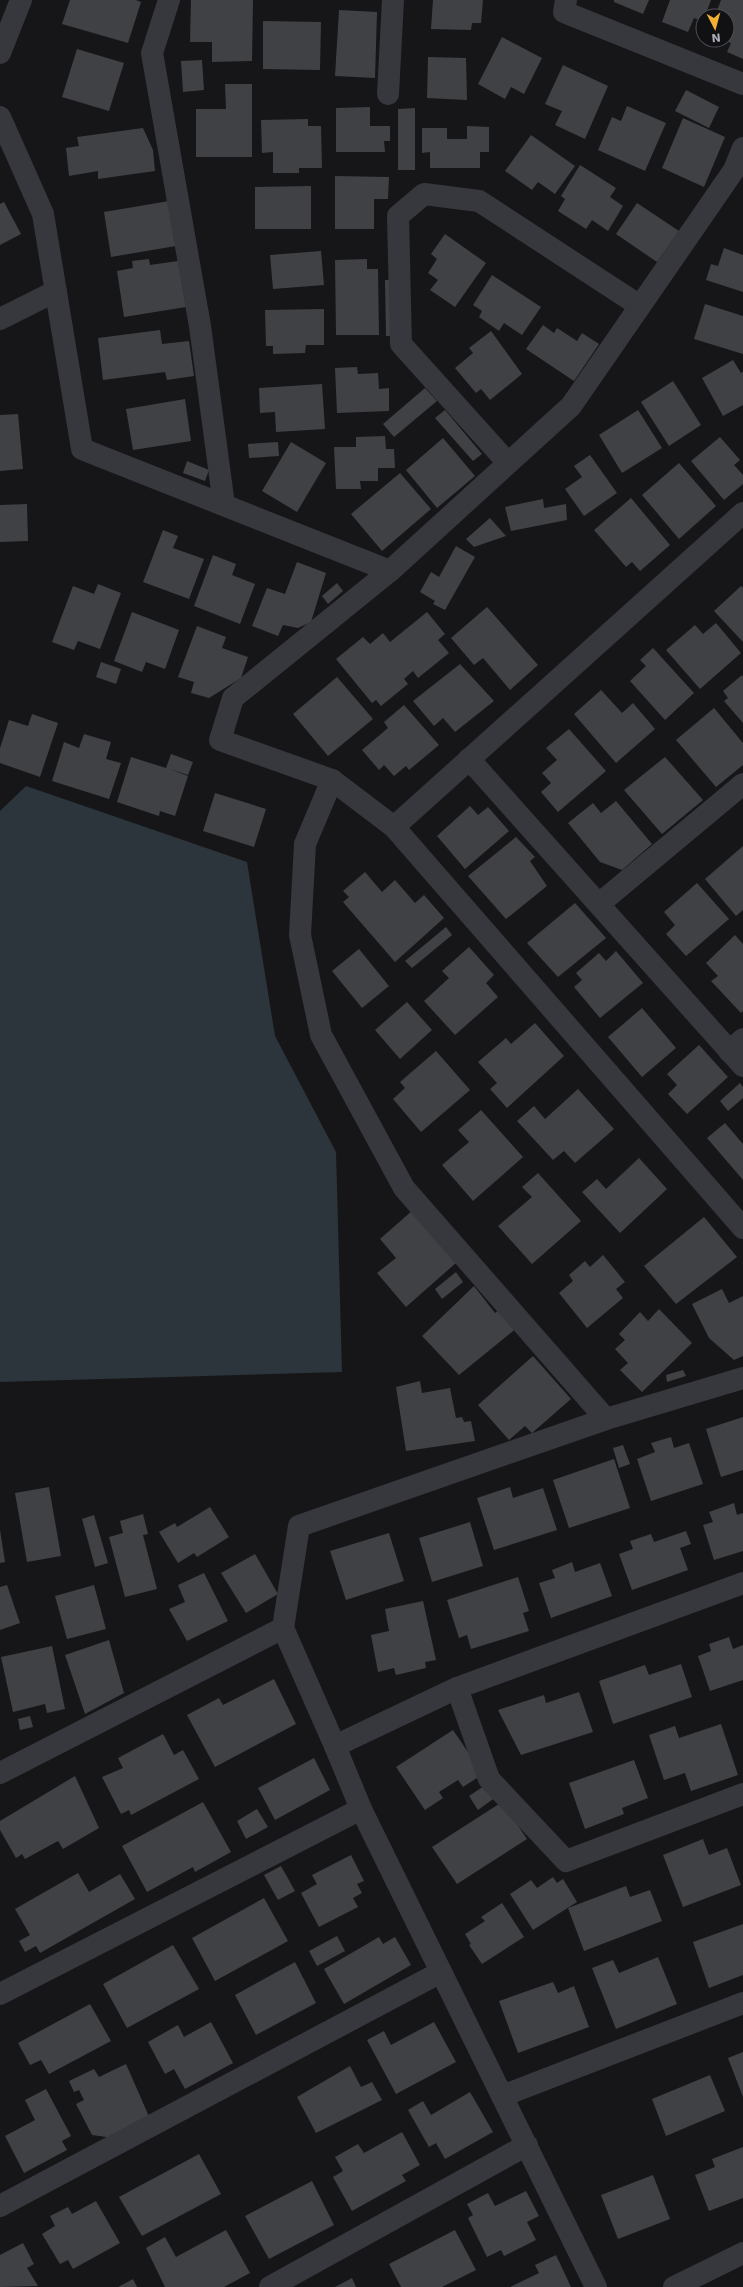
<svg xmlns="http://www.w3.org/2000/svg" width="743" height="2287" font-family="'DejaVu Sans',sans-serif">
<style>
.water{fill:#2c353c}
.building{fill:#404145}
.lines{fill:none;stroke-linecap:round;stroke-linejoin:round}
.minor{stroke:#37383d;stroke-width:22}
</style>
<rect width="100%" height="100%" fill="#161618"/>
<polygon class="water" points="26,786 247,862 275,1036 336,1152 342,1372 0,1382 0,811"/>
<g class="building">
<polygon points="70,0 136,0 141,2 128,43 62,24"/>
<polygon points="191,0 253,0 252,61 212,62 212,42 190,42"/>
<polygon points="433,0 483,0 481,23 472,23 471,30 431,29"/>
<polygon points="614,0 649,0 643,14 614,2"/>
<polygon points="670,0 711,0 705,16 703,16 703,21 694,18 688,32 662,22"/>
<polygon points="721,0 743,0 743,59 727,52 731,43 723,40 727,40 727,16 715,16"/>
<polygon points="339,10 377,12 375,78 335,76"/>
<polygon points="263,21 321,22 320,70 263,69"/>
<polygon points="502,37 542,58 524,94 511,87 505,99 478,84"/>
<polygon points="77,49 124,63 109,111 62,97"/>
<polygon points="428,57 466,58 467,100 427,98"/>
<polygon points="202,60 204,90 183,92 181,61"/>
<polygon points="563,65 608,86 585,139 555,125 562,111 545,104"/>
<polygon points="225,84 252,84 252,157 196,157 196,109 226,109"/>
<polygon points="686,90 719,107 709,128 675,111"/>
<polygon points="627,106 666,123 645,171 598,150 612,117 621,121"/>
<polygon points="370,107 370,126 390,126 390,141 384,141 385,152 336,152 336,108"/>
<polygon points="415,108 415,170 398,170 398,109"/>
<polygon points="683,118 725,137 704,187 662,168"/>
<polygon points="308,119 308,126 321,126 322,168 299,168 299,173 273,173 273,152 262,153 261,120"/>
<polygon points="467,126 489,127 489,152 480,152 480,168 430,168 430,152 422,153 422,128 447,128 447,139 467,139"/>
<polygon points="143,128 153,150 155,171 98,179 98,171 69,176 66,148 79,146 77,137"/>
<polygon points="531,135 575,166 555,194 538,182 532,190 505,171"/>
<polygon points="580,165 616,188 610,197 623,206 608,231 592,220 586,229 558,211 565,199 561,196"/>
<polygon points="335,176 389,177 388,199 374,199 374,229 335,229"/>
<polygon points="311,186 311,229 255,229 255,187"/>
<polygon points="169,201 176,246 111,257 104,212"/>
<polygon points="4,202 21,234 0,245 0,204"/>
<polygon points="637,203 679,231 657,262 616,234"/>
<polygon points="445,234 486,263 455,307 430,290 438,280 428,273 437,259 431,254"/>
<polygon points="724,248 743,255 743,292 706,280 711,264 718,266"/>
<polygon points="321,251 324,285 273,289 270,255"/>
<polygon points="149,259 150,265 178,261 186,307 124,317 117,271 133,268 132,261"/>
<polygon points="367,259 367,269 378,269 379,335 336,335 335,260"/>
<polygon points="492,275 541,307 522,335 504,323 499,331 479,317 482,311 473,305"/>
<polygon points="385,280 397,280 399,336 386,336"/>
<polygon points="705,304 743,316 743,354 694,339"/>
<polygon points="324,309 324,345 306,345 305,353 273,354 273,346 266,346 265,310"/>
<polygon points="543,325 554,333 557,328 577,341 582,333 599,344 574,381 526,349"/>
<polygon points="160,330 162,344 189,341 194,376 167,380 165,372 103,380 98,338"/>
<polygon points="491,331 522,374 490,400 481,389 476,393 455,368 473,353 469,348"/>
<polygon points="733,360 741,373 743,372 743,405 723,416 702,378"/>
<polygon points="357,367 358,374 378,373 379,389 389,388 389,411 337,413 335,368"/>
<polygon points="673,381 701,425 669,446 641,402"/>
<polygon points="322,384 325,429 276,432 275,412 260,413 259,388"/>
<polygon points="425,388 437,401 394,437 383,424"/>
<polygon points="185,399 191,441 133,450 126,409"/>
<polygon points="445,410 482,454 473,461 435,418"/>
<polygon points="638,410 662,448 622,473 599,435"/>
<polygon points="18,414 23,469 0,471 0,415"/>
<polygon points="385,436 386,449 394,449 395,468 378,468 378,481 360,481 361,489 336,489 334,447 356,447 356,437"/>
<polygon points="720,437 740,460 734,465 743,475 743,484 724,500 691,461"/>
<polygon points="443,438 475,476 437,508 406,470"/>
<polygon points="278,442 279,456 249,458 248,444"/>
<polygon points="291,442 326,463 297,512 262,491"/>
<polygon points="590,455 617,493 584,516 565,489 582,477 574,466"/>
<polygon points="187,461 209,470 205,481 183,473"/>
<polygon points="679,463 716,506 679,539 642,495"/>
<polygon points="400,473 431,509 382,551 351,514"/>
<polygon points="631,498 670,545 640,571 632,562 626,567 594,530"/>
<polygon points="543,499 544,508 566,504 567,520 511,531 505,507"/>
<polygon points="27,504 28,541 0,542 0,505"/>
<polygon points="490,518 506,536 474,547 466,539"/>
<polygon points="163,530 178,536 173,548 204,559 189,599 143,582"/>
<polygon points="456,546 475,557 445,610 433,604 435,601 420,592 431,572 439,577"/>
<polygon points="213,555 236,564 232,575 255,584 240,624 194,606"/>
<polygon points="297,562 326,573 311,622 298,628 283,625 278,636 252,626 267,588 285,594"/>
<polygon points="337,583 343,591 328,604 322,596"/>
<polygon points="98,584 121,593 100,649 78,641 74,650 52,642 73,586 94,594"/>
<polygon points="741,586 743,588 743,642 714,611"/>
<polygon points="487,607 538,665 510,690 483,658 474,665 451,638"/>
<polygon points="132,612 179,630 165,669 146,662 142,672 114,661"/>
<polygon points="427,612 445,634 438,640 449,653 418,678 413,671 404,679 408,684 381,706 376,700 372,703 336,659 363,637 370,644 383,633 390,642"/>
<polygon points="716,623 741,653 700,689 666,650 695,625 703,634"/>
<polygon points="197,626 226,637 222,648 248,657 241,678 209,698 191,693 194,682 178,677"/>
<polygon points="653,648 694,693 665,720 630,681 646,666 640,660"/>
<polygon points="101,662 121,669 116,684 96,677"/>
<polygon points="460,664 494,701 455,732 443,718 434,726 413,701"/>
<polygon points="742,675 743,677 743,723 724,701 728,698 723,691"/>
<polygon points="337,677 373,719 328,756 293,714"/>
<polygon points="601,690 622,713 633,703 655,729 616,763 574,714"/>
<polygon points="404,705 439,745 409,770 406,766 394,776 384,765 379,770 362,750 388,728 384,722"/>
<polygon points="714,708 743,743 743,765 716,787 676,740"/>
<polygon points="32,714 58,723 40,777 0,763 0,748 9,720 28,726"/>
<polygon points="569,729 606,771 558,812 541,792 551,783 542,773 557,760 546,748"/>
<polygon points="84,734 111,742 106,759 121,763 109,799 52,781 64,742 79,748"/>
<polygon points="171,754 193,762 188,775 170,769 188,776 175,816 160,811 159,816 117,802 131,757 166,768"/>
<polygon points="665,757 703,800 662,834 624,790"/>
<polygon points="215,793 266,809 254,847 203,831"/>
<polygon points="616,801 652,844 622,870 600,862 568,823 593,803 601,813"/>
<polygon points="470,806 478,815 488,807 509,831 465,869 437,836"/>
<polygon points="516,837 535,857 530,861 547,886 506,919 468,876"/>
<polygon points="743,846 743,910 736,916 705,879"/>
<polygon points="365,872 382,892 395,880 415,903 424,895 444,918 395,962 343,902 349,897 343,891"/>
<polygon points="697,883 729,919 686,956 666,934 675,925 664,912"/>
<polygon points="575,903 606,938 558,977 527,943"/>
<polygon points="446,927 452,935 412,968 405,961"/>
<polygon points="735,935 743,944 743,1011 741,1013 711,981 718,976 706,963"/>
<polygon points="469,947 494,975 486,983 498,997 455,1035 424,1001 449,978 442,971"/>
<polygon points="359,949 389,986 362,1008 332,971"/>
<polygon points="616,951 643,983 600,1018 574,987 582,980 576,973 599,953 606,961"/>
<polygon points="407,1002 432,1030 400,1059 375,1030"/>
<polygon points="642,1008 676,1048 642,1077 608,1037"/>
<polygon points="535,1023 564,1056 507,1108 490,1089 497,1083 478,1062 506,1038 511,1044"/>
<polygon points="699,1045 728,1077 687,1114 668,1094 677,1085 667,1074"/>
<polygon points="436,1051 470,1090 421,1132 393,1099 405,1088 400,1082"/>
<polygon points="740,1083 743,1087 743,1098 728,1111 720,1101"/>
<polygon points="578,1089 614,1129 575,1163 564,1151 553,1160 517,1121 534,1106 545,1119"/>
<polygon points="481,1110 523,1157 473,1201 442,1165 469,1142 458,1130"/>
<polygon points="725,1123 743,1144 743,1180 707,1138"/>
<polygon points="639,1158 667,1189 620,1233 582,1192 597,1179 606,1189"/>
<polygon points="538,1173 581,1221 532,1264 498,1226 532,1197 522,1187"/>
<polygon points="413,1210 457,1262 406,1307 377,1273 396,1258 380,1239"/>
<polygon points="704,1217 737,1257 676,1304 644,1266"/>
<polygon points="603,1255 625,1282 616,1289 623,1298 587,1328 559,1293 573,1281 569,1275 585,1261 590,1267"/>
<polygon points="456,1272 463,1282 442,1299 435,1289"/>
<polygon points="474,1286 495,1313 501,1308 518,1327 459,1375 422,1336"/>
<polygon points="722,1289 729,1303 743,1296 743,1356 734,1360 709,1338 692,1304"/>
<polygon points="659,1309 692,1343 642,1392 620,1370 628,1363 615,1349 625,1340 619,1334 640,1312 648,1321"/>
<polygon points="533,1356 571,1399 532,1433 525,1426 509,1440 478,1405"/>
<polygon points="683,1370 686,1376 667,1382 666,1375"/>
<polygon points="420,1381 422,1393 450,1388 456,1418 462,1417 464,1422 471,1421 475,1441 406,1451 396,1387"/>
<polygon points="743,1417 743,1470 721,1477 706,1429"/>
<polygon points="671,1437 674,1448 689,1443 703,1484 651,1501 637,1459 655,1452 651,1443"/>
<polygon points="623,1445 630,1464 619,1468 613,1448"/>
<polygon points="614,1459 630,1508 569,1528 553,1480"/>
<polygon points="49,1487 61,1556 27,1562 15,1493"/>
<polygon points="510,1487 513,1498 543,1488 557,1530 494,1550 477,1498"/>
<polygon points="734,1503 737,1515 743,1513 743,1551 714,1560 703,1525 713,1522 709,1512"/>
<polygon points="210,1507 229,1537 197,1557 194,1553 178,1563 159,1532 175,1523 177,1527"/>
<polygon points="143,1514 148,1534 143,1535 157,1589 125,1597 109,1537 123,1533 120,1521"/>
<polygon points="94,1515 108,1563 95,1567 82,1519"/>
<polygon points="470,1522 483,1566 432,1582 419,1538"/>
<polygon points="0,1530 5,1562 0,1563"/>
<polygon points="686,1531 691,1544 680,1548 688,1570 632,1590 619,1554 633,1549 630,1541 651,1534 654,1542"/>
<polygon points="389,1533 404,1581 346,1600 330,1551"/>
<polygon points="255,1554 278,1594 246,1613 221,1573"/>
<polygon points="572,1562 575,1572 600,1563 612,1596 551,1618 539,1583 555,1578 552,1570"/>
<polygon points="204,1573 228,1621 187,1641 169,1609 185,1602 178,1585"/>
<polygon points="518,1577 529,1611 523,1613 529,1631 471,1649 467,1635 459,1638 447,1600"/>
<polygon points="7,1585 20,1623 0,1630 0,1587"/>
<polygon points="94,1585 106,1629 67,1639 55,1596"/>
<polygon points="423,1601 436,1660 425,1662 426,1668 396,1675 394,1668 378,1672 371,1635 389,1631 385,1609"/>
<polygon points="729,1637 733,1649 743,1645 743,1680 710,1691 698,1656 711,1651 709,1644"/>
<polygon points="109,1640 124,1693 85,1714 65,1655"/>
<polygon points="52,1646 65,1709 47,1713 45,1704 13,1712 1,1657"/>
<polygon points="681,1664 692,1697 613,1724 599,1681 645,1665 649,1675"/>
<polygon points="274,1679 296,1724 215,1767 187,1715 219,1698 223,1705"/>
<polygon points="579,1692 593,1732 521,1755 498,1710 544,1695 546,1703"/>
<polygon points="30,1716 33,1727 20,1730 18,1719"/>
<polygon points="721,1724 738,1775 691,1791 685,1773 664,1780 649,1735 675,1726 679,1738"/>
<polygon points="453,1730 483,1774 463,1787 458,1780 439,1792 443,1798 425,1810 396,1767"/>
<polygon points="163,1734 174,1755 183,1750 199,1779 131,1815 129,1810 121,1814 102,1777 123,1768 118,1758"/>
<polygon points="314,1758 330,1790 275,1820 258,1788"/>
<polygon points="634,1760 648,1798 622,1808 624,1814 585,1829 569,1783"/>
<polygon points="75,1776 99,1828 63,1849 58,1841 25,1859 22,1854 16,1858 0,1830 0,1821"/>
<polygon points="487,1784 496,1797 478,1810 469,1796"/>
<polygon points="203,1802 231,1852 195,1872 193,1867 147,1892 122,1846"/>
<polygon points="502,1802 527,1839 457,1884 432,1847"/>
<polygon points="257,1809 268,1827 246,1839 237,1821"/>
<polygon points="703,1839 709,1855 727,1848 741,1885 683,1907 663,1855"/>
<polygon points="351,1855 364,1881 357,1884 362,1893 353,1898 358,1907 319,1927 301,1893 317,1884 312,1875"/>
<polygon points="281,1866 295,1891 278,1900 264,1875"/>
<polygon points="78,1873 89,1892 120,1874 135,1899 40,1953 36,1946 25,1952 19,1941 30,1935 15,1909"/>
<polygon points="553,1877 557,1883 563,1879 577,1902 533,1930 510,1894 531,1880 537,1888"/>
<polygon points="626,1886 630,1897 650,1890 662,1921 584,1951 568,1908"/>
<polygon points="264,1898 288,1941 215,1981 192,1938"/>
<polygon points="502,1903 524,1937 482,1964 469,1945 471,1944 465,1934 485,1921 481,1917"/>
<polygon points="743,1924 743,1975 709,1988 693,1942"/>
<polygon points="337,1936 345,1951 317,1966 309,1951"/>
<polygon points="379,1937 383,1944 395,1937 411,1965 344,2004 324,1969"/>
<polygon points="173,1945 199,1989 127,2028 103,1984"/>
<polygon points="658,1957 677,2004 616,2029 592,1968 613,1960 619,1973"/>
<polygon points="295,1962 316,2003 256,2035 235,1995"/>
<polygon points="553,1982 558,1993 574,1986 589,2027 518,2053 499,2001"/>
<polygon points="90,2004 111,2041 49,2074 41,2060 30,2065 18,2043"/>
<polygon points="211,2022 233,2063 185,2089 174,2069 165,2074 148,2042 178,2025 184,2037"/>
<polygon points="434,2022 456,2062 396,2094 367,2040 384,2031 391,2045"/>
<polygon points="743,2052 743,2097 728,2058"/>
<polygon points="126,2064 151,2121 113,2138 92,2135 76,2104 84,2100 79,2090 74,2092 69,2081 94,2069 99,2077"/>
<polygon points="350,2066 361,2087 372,2082 382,2100 316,2133 297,2097"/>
<polygon points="710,2075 725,2111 666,2136 652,2099"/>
<polygon points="46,2089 71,2136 62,2141 67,2150 24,2173 5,2136 35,2120 25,2100"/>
<polygon points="470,2092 493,2132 445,2159 436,2143 429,2147 408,2110 423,2101 431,2115"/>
<polygon points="402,2132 420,2165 402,2175 406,2181 352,2211 333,2177 343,2171 335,2157 358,2144 364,2153"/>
<polygon points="743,2147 743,2198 709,2211 695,2175 715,2167 712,2159"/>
<polygon points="199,2154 221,2194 142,2236 119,2197"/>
<polygon points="653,2175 670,2219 618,2239 601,2195"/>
<polygon points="312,2181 334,2225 269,2259 245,2216"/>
<polygon points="526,2191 539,2216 527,2222 536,2240 504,2256 501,2250 487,2257 468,2218 473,2215 467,2204 488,2193 495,2206"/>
<polygon points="96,2201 120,2243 73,2269 68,2260 60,2264 42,2234 55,2226 50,2216 68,2207 72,2214"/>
<polygon points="226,2230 250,2273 224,2287 165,2287 146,2248 165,2237 176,2257"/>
<polygon points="455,2230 476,2270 442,2287 401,2287 389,2264"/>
<polygon points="23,2243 34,2264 27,2268 38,2286 0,2287 0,2255"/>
<polygon points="556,2255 571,2287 510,2287 539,2273 535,2265"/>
<polygon points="352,2278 356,2287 335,2287"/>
<polygon points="133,2279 137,2287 118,2287"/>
</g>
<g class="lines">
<g class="minor">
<polyline points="169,0 152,53 200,326 224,505"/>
<polyline points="566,0 564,12 743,84"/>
<polyline points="0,53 21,0"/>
<polyline points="388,94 393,0"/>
<polyline points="0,117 43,214 82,449 390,571 233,698 220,740 332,780 394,827 743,1228"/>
<polyline points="0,319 56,291"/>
<polyline points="508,463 401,344 398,216 424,194 479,201 640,306"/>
<polyline points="390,571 571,406 734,170 743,148"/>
<polyline points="469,759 743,1066"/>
<polyline points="332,780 305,844 300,935 321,1035 404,1188 606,1419"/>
<polyline points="394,827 743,513"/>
<polyline points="599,904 743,784"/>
<polyline points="729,1051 743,1039"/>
<polyline points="283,1628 299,1526 606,1419 743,1378"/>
<polyline points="457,1688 489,1779 566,1861 743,1794"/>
<polyline points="0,1773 283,1628 335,1746"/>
<polyline points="361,1809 502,2096 743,2003"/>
<polyline points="0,1994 361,1809 335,1746 457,1688 743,1583"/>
<polyline points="502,2096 596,2287"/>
<polyline points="0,2206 441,1972"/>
<polyline points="270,2287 527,2145"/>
<polyline points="674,2287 743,2253"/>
</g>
</g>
<g transform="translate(715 28) rotate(174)"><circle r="19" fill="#111113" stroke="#4d4f55"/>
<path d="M0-3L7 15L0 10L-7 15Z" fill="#f2b134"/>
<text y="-6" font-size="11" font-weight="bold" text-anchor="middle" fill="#a8adb8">N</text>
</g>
</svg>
